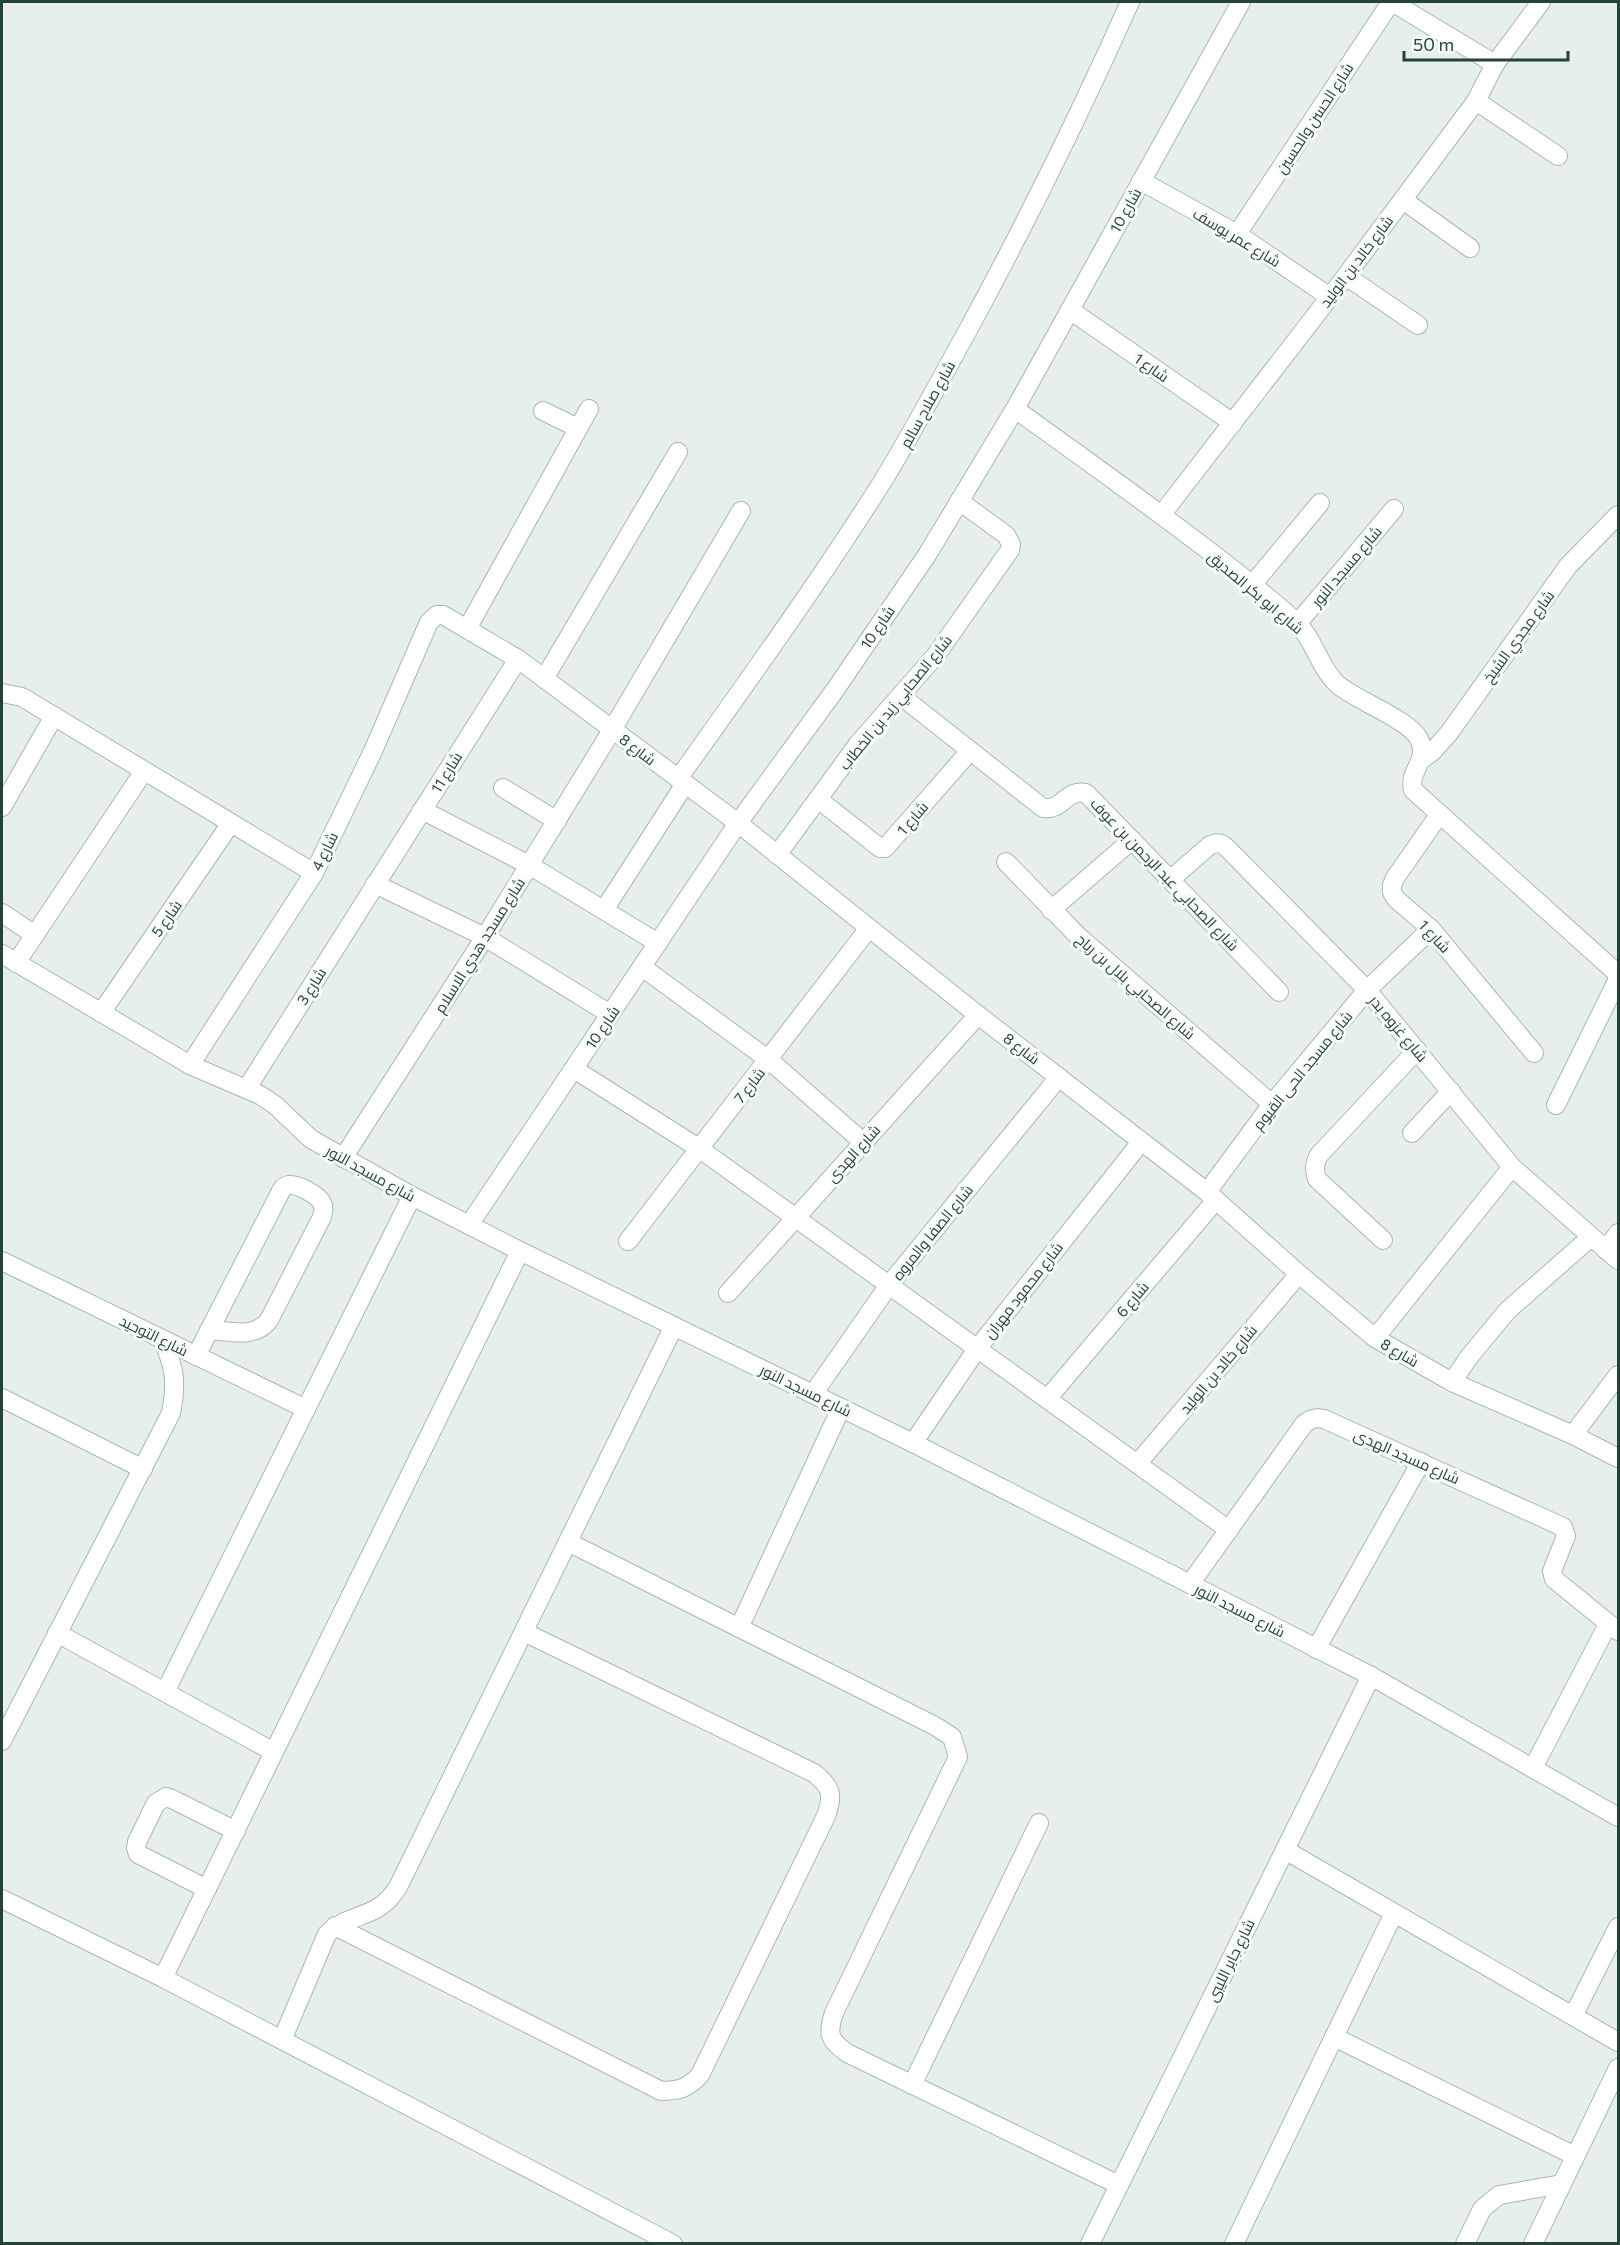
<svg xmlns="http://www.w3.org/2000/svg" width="1620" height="2245" font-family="Commissioner,Cairo,sans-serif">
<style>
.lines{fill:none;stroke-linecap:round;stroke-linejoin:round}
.minor-casing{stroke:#a8b8b2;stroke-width:20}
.minor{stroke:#fff;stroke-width:18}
.labels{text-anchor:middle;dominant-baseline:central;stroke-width:6;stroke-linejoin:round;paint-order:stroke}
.street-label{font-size:15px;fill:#24423a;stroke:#f7fbf9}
</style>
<rect width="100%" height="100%" fill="#e6efeb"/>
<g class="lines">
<g class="minor-casing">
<g id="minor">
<polyline points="1392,2 1495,64"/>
<polyline points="1476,101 1558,156"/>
<polyline points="1141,181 1237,234 1330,297"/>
<polyline points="1403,200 1470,248"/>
<polyline points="1237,234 1391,2"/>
<polyline points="1346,276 1418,325"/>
<polyline points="1070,310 1233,423"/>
<path d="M1015,409C1082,457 1148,504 1213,554C1241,576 1271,598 1297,623C1315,641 1319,667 1337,684C1355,700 1410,720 1419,739C1430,761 1408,769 1413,790L1618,974"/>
<polyline points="543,411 578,428"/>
<polyline points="1162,514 1346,276 1476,101 1495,64 1541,2"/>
<polyline points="1252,585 1320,503"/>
<polyline points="1297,624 1394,509"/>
<polyline points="467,629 589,409"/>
<polyline points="544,679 678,452"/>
<polyline points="2,693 22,697 314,873"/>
<path d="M901,696L1043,808C1063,811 1065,789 1086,793L1279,992"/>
<polyline points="1421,760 1432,752 1449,733 1568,566 1618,515"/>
<path d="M678,779C747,682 817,585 881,484C912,434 939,382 968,330C1026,223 1080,114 1130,2"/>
<polyline points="503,788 557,821"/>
<polyline points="818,799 880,848 885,848 970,751"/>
<polyline points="2,807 54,716"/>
<polyline points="422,810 529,865 658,943"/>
<polyline points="1439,815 1395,878 1392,885 1392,892 1396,899 1431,929 1534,1053"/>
<polyline points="777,855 858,744 936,655 1010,550 1011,544 1006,535 959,501"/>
<polyline points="1006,862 1078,936 1272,1104"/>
<path d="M1171,879L1209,846C1216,842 1221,842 1227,848L1367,990L1512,1167L1618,1260"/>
<polyline points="375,884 485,937 610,1014"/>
<polyline points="604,910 685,784"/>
<polyline points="1051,910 1132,840"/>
<polyline points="2,913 35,935"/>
<polyline points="2,954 190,1065 260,1095 275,1105 311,1139 412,1196 520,1251 913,1443 1371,1676 1618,1817"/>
<polyline points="16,963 144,771"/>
<polyline points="642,967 769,1060 863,1142"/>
<polyline points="101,1013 231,823"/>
<polyline points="190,1065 314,873 373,751 429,622 437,615 443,615 518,659 738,823 978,1015 1207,1192 1299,1274 1375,1338 1452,1382 1573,1435 1618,1458"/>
<polyline points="574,1069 700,1149 1229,1530"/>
<polyline points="247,1088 518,659"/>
<polyline points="1556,1105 1618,979"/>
<polyline points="1412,1133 1451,1091"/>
<polyline points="343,1158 485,937 612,730 741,511"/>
<polyline points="1207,1192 1272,1104 1367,990 1431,929"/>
<polyline points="469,1225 738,823 835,690 927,555 1015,409 1241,2"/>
<path d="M1383,1240L1317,1179C1314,1169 1314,1164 1319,1155L1417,1050"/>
<polyline points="628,1241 869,928"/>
<polyline points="1606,1250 1618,1233"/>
<polyline points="2,1261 306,1409"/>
<polyline points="728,1293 978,1015"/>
<polyline points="1375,1338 1512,1167"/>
<path d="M196,1356L279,1195C281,1190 283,1186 289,1185C298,1184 318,1195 322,1203C325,1208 323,1212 322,1217L269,1320C255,1339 231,1331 209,1330"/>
<polyline points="1452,1382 1469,1357 1507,1311 1591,1237"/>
<polyline points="813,1394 889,1285 1059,1077"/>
<polyline points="2,1398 143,1469"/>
<polyline points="1047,1399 1216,1200"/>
<polyline points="1573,1435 1618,1375"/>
<polyline points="913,1443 977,1349 1141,1142"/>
<polyline points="1137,1464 1299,1274"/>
<path d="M568,1542L935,1726L952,1737L958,1757L834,2013C827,2034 829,2040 847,2053L1119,2185"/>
<path d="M1190,1584L1304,1424C1311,1419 1315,1417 1324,1419L1563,1527L1566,1536L1552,1571L1554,1579L1618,1631"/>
<polyline points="739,1628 841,1408"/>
<polyline points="57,1633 274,1752"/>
<polyline points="1316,1649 1421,1462"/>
<polyline points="165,1692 412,1196"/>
<path d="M2,1741L171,1413C177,1383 175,1367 162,1339"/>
<polyline points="1533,1768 1608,1624"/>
<polyline points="1285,1850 1618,2042"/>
<polyline points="207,1889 138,1854 136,1848 137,1842 156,1803 166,1797 172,1799 236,1831"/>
<polyline points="2,1899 163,1978 673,2244"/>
<path d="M335,1926L661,2091C679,2091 688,2088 700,2075L826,1816C834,1794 831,1787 814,1773L524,1632"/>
<polyline points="163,1978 520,1251"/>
<polyline points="1573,2016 1618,1927"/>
<polyline points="1334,2037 1575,2156"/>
<path d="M282,2040L327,1934C351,1911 377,1921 398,1887L674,1326"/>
<polyline points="912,2085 1039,1823"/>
<polyline points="1090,2244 1371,1676"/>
<polyline points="1234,2244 1394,1913"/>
<polyline points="1465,2244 1482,2209 1499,2195 1562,2184"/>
<polyline points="1533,2244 1618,2068"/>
</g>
</g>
<use href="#minor" class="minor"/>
</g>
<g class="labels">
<g class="street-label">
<text transform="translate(1314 118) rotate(-57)">شارع الحسن والحسين</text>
<text transform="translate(1125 210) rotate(-61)">شارع 10</text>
<text transform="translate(1237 237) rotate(31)">شارع عمر يوسف</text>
<text transform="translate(1356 261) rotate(-53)">شارع خالد بن الوليد</text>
<text transform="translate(1152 367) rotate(35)">شارع 1</text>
<text transform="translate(927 404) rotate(-61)">شارع صلاح سالم</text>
<text transform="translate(1346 566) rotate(-50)">شارع مسجد النور</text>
<text transform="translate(1256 592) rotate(40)">شارع ابو بكر الصديق</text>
<text transform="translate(877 627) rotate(-56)">شارع 10</text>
<text transform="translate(1518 636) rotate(-54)">شارع مجدي الشيخ</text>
<text transform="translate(895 702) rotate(-51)">شارع الصحابي زيد بن الخطاب</text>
<text transform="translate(638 749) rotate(37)">شارع 8</text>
<text transform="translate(446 772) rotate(-58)">شارع 11</text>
<text transform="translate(912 818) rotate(-49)">شارع 1</text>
<text transform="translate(324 851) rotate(-64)">شارع 4</text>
<text transform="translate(1165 874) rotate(46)">شارع الصحابي عبد الرحمن بن عوف</text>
<text transform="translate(166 918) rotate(-55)">شارع 5</text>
<text transform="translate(1435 936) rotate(47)">شارع 1</text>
<text transform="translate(479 945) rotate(-58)">شارع مسجد هدي الاسلام</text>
<text transform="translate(311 986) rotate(-58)">شارع 3</text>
<text transform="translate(1136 986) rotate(41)">شارع الصحابي بلال بن رباح</text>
<text transform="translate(602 1027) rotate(-56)">شارع 10</text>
<text transform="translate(1399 1028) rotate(50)">شارع غزوه بدر</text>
<text transform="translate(1022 1048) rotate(37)">شارع 8</text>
<text transform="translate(1302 1070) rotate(-51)">شارع مسجد الحى القيوم</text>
<text transform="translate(749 1085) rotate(-52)">شارع 7</text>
<text transform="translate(853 1153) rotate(-48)">شارع الهدى</text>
<text transform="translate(371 1173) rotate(29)">شارع مسجد النور</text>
<text transform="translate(932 1232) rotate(-51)">شارع الصفا والمروه</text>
<text transform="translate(1023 1290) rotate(-52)">شارع محمود مهران</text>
<text transform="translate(1132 1299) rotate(-50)">شارع 6</text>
<text transform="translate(154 1335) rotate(26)">شارع التوحيد</text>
<text transform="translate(1400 1352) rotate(30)">شارع 8</text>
<text transform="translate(1218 1369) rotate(-50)">شارع خالد بن الوليد</text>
<text transform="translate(806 1390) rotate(26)">شارع مسجد النور</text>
<text transform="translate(1407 1456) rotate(24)">شارع مسجد الهدى</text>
<text transform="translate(1240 1610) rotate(27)">شارع مسجد النور</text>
<text transform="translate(1230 1960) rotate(-64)">شارع جابر الليبى</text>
</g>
</g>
<rect width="1620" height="2245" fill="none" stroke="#24423a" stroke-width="6"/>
<path d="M1404 51v9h164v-9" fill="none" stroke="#24423a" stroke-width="3"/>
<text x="1413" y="51" font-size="18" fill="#24423a" stroke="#f7fbf9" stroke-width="4.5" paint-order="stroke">50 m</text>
</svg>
